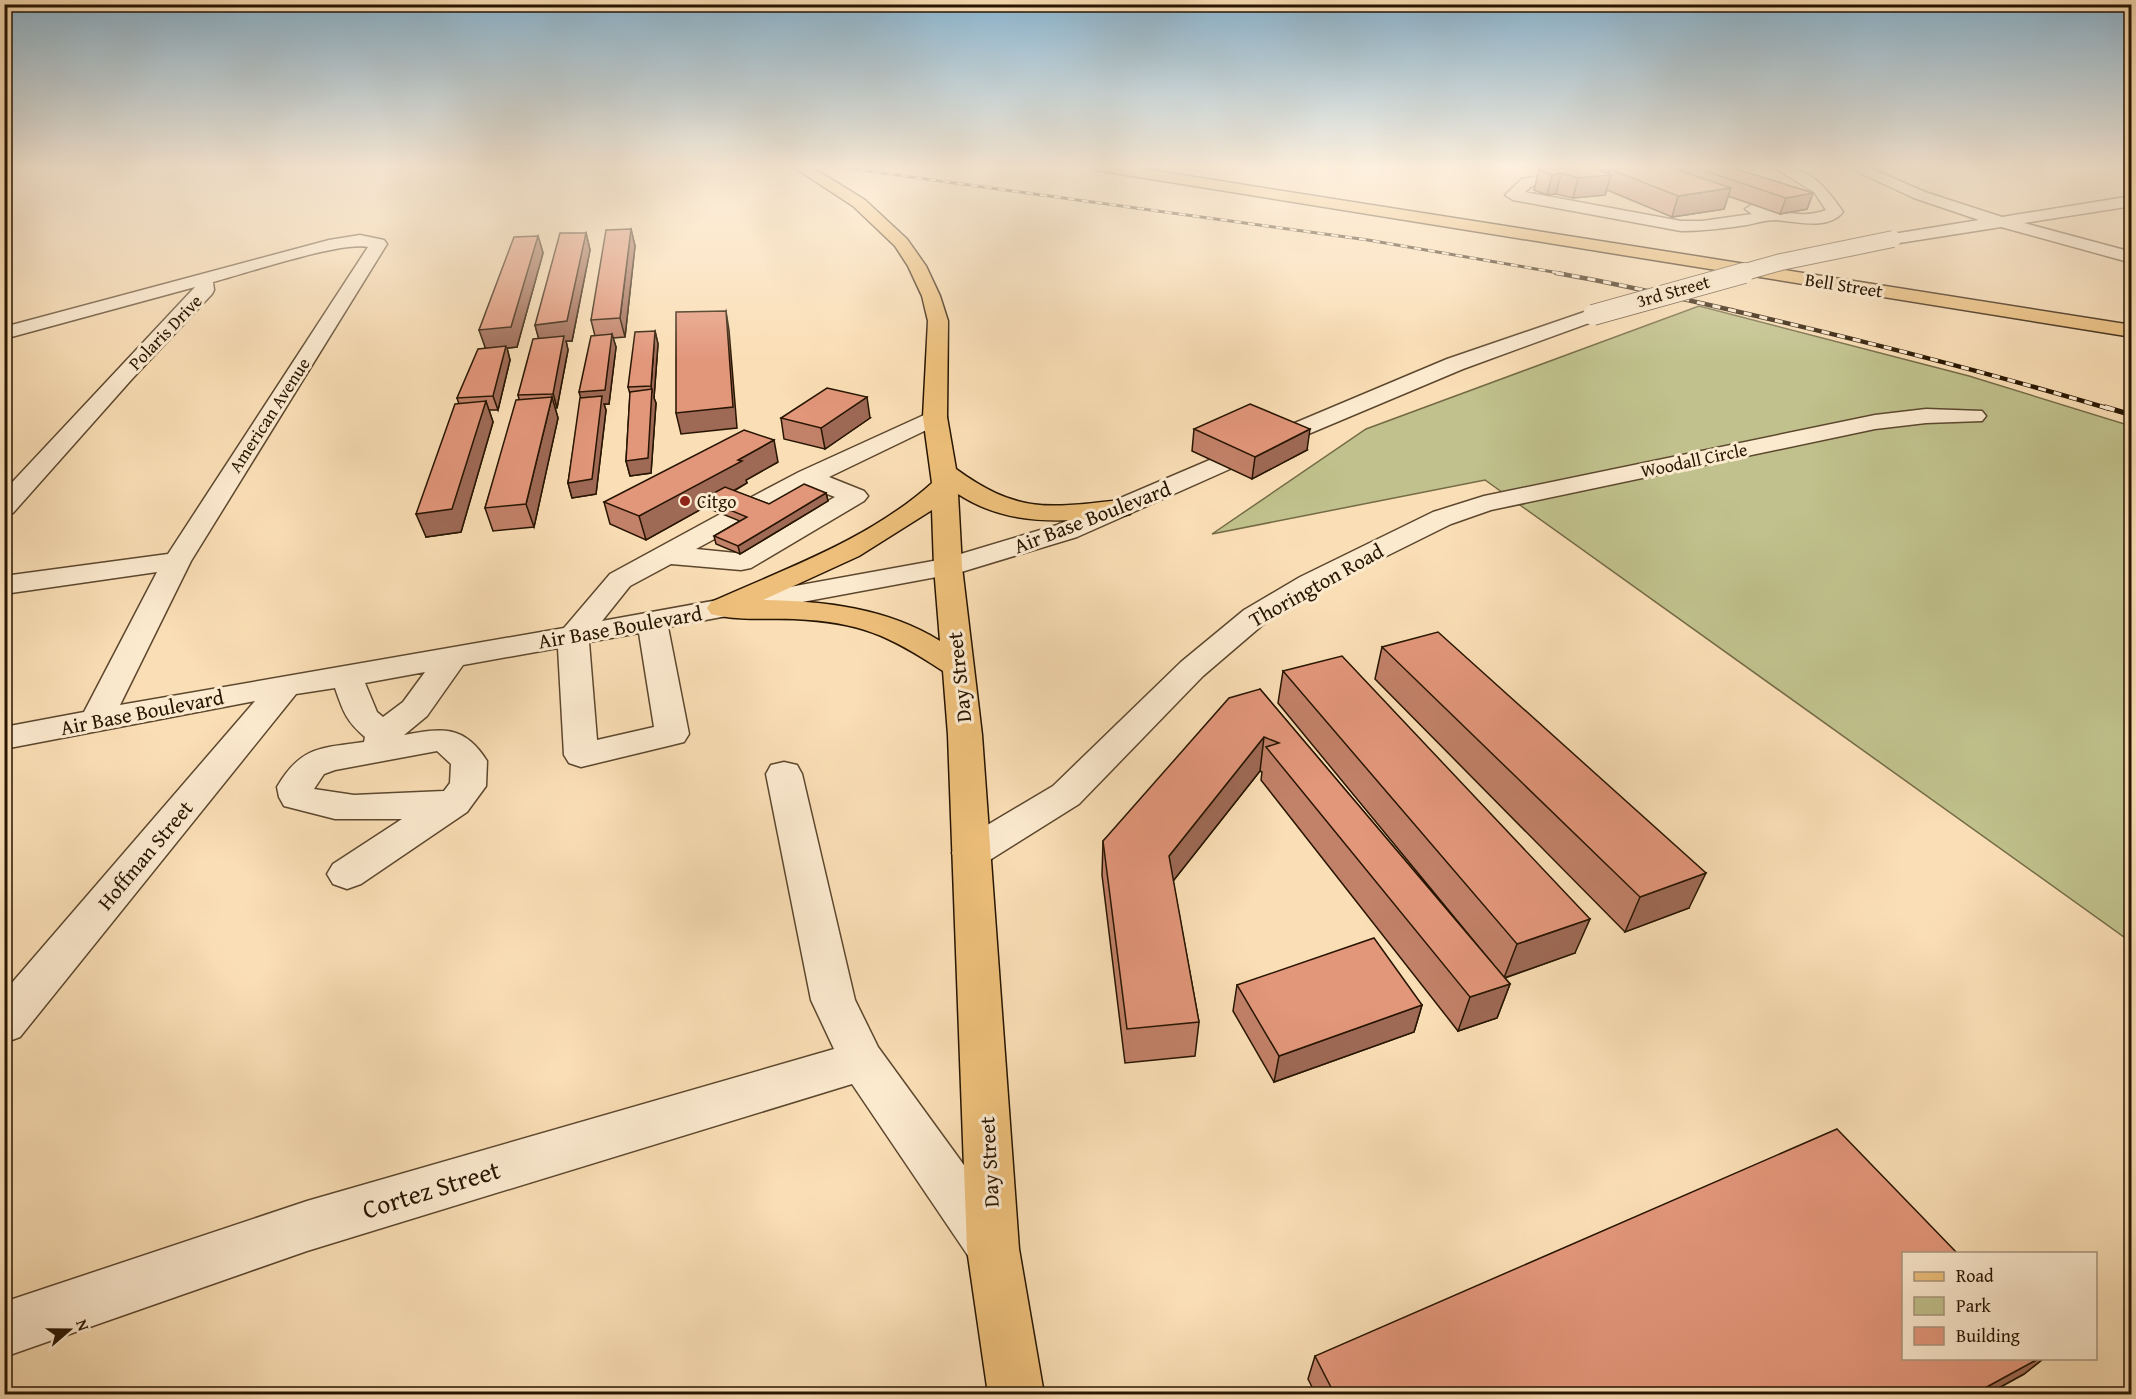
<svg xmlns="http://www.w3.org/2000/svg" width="2136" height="1399" font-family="'Gentium Book Plus',serif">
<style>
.green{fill:#c0c18c;stroke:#746b46;stroke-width:1.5}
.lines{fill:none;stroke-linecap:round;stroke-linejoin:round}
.minor-casing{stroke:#5c472e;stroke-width:3}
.major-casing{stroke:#271501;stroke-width:3}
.minor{fill:#fceacf;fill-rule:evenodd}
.major{fill:#edbf7a;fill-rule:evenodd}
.rail-far2-casing{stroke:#271501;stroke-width:3}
.rail-far1-casing{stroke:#271501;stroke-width:4.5}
.rail-casing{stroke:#271501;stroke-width:5}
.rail-far2{stroke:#fceacf;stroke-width:2;stroke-dasharray:7;stroke-linecap:butt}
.rail-far1{stroke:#fceacf;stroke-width:3;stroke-dasharray:8;stroke-linecap:butt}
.rail{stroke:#fceacf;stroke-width:4;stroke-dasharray:10;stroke-linecap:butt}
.minor-bridge-far1-casing{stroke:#5c472e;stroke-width:18;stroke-linecap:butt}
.minor-bridge-casing{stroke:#5c472e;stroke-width:22;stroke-linecap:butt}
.minor-bridge-far1{stroke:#fceacf;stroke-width:16}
.minor-bridge{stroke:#fceacf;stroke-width:20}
.wall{fill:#c28169;stroke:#271501;stroke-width:1.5}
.shaded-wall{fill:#9e6955;stroke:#271501;stroke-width:1.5}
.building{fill:#e2967a;stroke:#271501;stroke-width:1.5}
.poi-dot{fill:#8f2418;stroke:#fceacf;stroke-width:2}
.labels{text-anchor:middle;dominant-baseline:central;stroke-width:6;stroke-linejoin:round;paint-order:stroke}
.far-street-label{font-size:18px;fill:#271501;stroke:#fceacf}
.far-poi-label{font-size:18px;fill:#271501;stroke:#fceacf;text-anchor:start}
.street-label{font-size:21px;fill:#271501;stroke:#fceacf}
.near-street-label{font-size:26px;fill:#271501;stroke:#fceacf}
</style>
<rect width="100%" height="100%" fill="#fadeb5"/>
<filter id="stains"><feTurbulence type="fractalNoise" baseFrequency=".00333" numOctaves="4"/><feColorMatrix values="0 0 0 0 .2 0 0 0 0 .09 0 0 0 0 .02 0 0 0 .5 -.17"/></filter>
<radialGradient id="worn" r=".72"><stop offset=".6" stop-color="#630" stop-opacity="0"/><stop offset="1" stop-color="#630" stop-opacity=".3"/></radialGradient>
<polygon class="green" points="1699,306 1969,376 2131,426 2131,942 1485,480 1212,534 1366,429"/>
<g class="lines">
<g class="minor-casing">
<g id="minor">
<path d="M1756,166L1754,169C1739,173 1694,183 1684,172L1691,168Z"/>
<path d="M1771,166C1808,166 1824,184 1843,212C1828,231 1795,221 1775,220C1766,220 1756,223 1747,225C1725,228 1703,231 1681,231L1513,200L1505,195L1522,179L1580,169L1585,170L1587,173L1585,176L1532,186L1525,192L1681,221H1702L1752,214L1745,209L1753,204C1777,210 1801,220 1826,210L1814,192Z"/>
<polygon points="1845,166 1865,166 1925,192 2002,217 2132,196 2132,206 2024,223 2132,252 2132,263 2001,227 1893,244 1887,243 1885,239 1887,235 1893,234 1979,220 1914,198"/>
<path d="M360,235L384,240L387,244L191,561L120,705L564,628L610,574L724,512L733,510L742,512L746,518L742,524L696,549L736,553L835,497L809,487C791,497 767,517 746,512L742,506L746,500L799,472L935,410L943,412L947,417L943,422L829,477L864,491L868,496L864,501L751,568L741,570L671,564L630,586L602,621L944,559L1057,525L1212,459L1221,457L1230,459L1233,464L1230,469L1077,537L958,573L668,627L689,734L684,742L672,745L581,767L569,763L564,755L558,648L463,665L427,716L404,735C441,728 464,724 487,761L486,786L467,812L361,884L347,889L333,884L327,874L333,864L402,819H335L284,806L279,797L277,787C301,746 321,748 364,742L365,737C346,721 343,711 335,688L296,694L20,1037L4,1043V992L255,701L4,749V727L84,712L157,572L4,594V576L168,554L368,247C341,241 244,274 213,282L214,290L212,294L132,379L13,513L4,515V491L195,287L4,339V327L329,240ZM639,633L654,727L597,740L589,642ZM425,672L403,702L383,717L377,712L365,683ZM437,751L451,764L450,783L444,791L354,795L314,789L324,774L335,770Z"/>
<polygon points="1593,309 1600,311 1603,315 1600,319 1463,369 1287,443 1279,445 1271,443 1267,438 1271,433 1447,359"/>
<polygon points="1926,409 1982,411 1986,416 1982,421 1926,423 1875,429 1491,510 1451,524 1320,589 1266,622 1203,676 1079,804 985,863 971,867 957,863 952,853 957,843 1053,786 1181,662 1244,610 1300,577 1433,512 1484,496 1875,415"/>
<polygon points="784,762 797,765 802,774 855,1000 878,1047 1009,1227 1017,1245 1009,1263 991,1271 973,1263 852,1084 307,1251 4,1357 4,1302 307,1201 834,1049 811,1000 766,774 771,765"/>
</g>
</g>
<g class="major-casing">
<g id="major">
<path d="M792,166H810L865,200L907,239L926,266L940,296L948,321L947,417L956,469C1018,514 1048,508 1121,500L1130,502L1134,508L1130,514L1121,516C1064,522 1008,527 958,494L962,567L982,735L1019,1249L1044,1394H988L967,1249L948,735L943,671C888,635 860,622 794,619C766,618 738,621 711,614L707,608L711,602C787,568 870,539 932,483L923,417L928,321L922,296L908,266L895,246L853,206ZM932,510L934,567L940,641C887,608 824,601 763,600L859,556Z"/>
<polygon points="1088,166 1125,166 2132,325 2132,337 1095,170"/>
</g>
</g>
<use href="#minor" class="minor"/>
<use href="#major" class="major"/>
<g class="rail-far2-casing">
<polyline id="rail-far2" points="832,166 1368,240 1565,274"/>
</g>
<g class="rail-far1-casing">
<path id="rail-far1" d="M1556,273C1616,283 1675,297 1735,311C1861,340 1986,372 2110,409"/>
</g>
<g class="rail-casing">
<polyline id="rail" points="2105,407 2132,415"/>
</g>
<use href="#rail-far2" class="rail-far2"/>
<use href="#rail-far1" class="rail-far1"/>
<use href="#rail" class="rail"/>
<g class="minor-bridge-far1-casing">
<polyline id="minor-bridge-far1" points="1738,274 1781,262 1893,239"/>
</g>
<g class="minor-bridge-casing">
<polyline id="minor-bridge" points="1593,315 1744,273"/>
</g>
<use href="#minor-bridge-far1" class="minor-bridge-far1"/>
<use href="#minor-bridge" class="minor-bridge"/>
</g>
<g class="wall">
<polygon points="1540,166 1666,166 1676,170 1677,166 1726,166 1813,193 1807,209 1780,214 1728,196 1724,209 1672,217 1607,190 1605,195 1573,198 1556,194 1547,195 1534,190"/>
<polygon points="631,229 635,246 625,337 613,338 616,347 609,404 604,404 606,410 596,494 572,498 568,483 581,398 595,336 591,320"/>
<polygon points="586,233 590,250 572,341 566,341 568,350 557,408 555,408 558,418 534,527 493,531 485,508 519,399 518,395 539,339 535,325"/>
<polygon points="538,236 543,253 517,347 507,348 510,360 498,410 489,410 493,422 461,532 426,537 459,404 457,398 485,348"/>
<polygon points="655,331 658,344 654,398 656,403 651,473 630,476 626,461 630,394 628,387"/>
<polygon points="781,418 870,418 825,449 784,439"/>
<polygon points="1194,429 1307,450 1252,479 1192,451"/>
<polygon points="778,462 746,480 747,483 734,491 769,504 826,493 828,501 740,554 716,544 714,536 740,521 705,507 646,540 610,524 604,502"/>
<polygon points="1382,647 1689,908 1625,932 1375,679"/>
<polygon points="1283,671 1575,953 1505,978 1510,984 1497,1018 1458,1031 1261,780 1262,772 1260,771 1173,881 1199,1022 1195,1056 1125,1063 1102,875 1103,841 1260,689 1492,963 1278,703"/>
<polygon points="1237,985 1422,1005 1414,1032 1274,1082 1233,1011"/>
<polygon points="1315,1356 1904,1359 2043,1359 2024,1374 1986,1395 1316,1395 1308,1379"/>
</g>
<g class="shaded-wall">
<polygon points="1610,169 1608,175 1611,175 1605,195 1573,198 1578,178 1601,170"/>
<polygon points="1561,173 1556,194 1547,195 1552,175"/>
<polygon points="1731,188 1724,209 1672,217 1678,196"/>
<polygon points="1813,193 1807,209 1780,214 1786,198"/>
<polygon points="631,229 635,246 625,337 620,318"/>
<polygon points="586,233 590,250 572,341 566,341 568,350 557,408 535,325"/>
<polygon points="538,236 543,253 517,347 507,348 510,360 498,410 493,396 486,350 479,330"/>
<polygon points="726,311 729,330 737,428 681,434 676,413"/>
<polygon points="655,331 658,344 654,398 656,403 651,473 630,476 626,461 652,392 651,386"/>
<polygon points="612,334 616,347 609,404 604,404 606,410 596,494 572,498 568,483 583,406 579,392"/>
<polygon points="552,397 558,418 534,527 526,504"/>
<polygon points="867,397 870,418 825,449 821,428"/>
<polygon points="486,401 493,422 461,532 426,537 416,514"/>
<polygon points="1310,429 1307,450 1252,479 1255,457"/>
<polygon points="774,440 778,462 746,480 747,483 712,503 703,499 705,507 646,540 639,516 738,460"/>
<polygon points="826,493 828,501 740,554 738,546"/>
<polygon points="1264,737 1260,771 1166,890 1169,856"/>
<polygon points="1706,873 1689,908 1625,932 1640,897"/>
<polygon points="1590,919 1575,953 1504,978 1517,944"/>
<polygon points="1510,984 1497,1018 1458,1031 1470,997"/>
<polygon points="1422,1005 1414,1032 1274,1082 1279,1056"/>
<polygon points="2038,1359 2043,1359 2024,1374 1986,1395 1972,1395"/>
</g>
<g class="building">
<polygon points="1544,166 1666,166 1731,188 1678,196 1610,169 1601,170 1611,175 1578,178 1561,173 1552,175 1539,170 1547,168"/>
<polygon points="1691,166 1726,166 1813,193 1786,198"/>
<polygon points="631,229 620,318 591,320 606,230"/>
<polygon points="560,233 586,233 567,321 535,325"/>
<polygon points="538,236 511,327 479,330 514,237"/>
<polygon points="726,311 733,407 676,413 676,312"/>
<polygon points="655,331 651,386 628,387 635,332"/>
<polygon points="612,334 605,390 579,392 591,336"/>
<polygon points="564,336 553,394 518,395 533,339"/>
<polygon points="506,346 493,396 457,398 478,349"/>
<polygon points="827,388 867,397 821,428 781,418"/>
<polygon points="652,389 648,458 626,461 630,392"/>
<polygon points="602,396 592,479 568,483 580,398"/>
<polygon points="552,397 526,504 485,508 516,400"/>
<polygon points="486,401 452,509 416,514 455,404"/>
<polygon points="1250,404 1310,429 1255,457 1194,429"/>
<polygon points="744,430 774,440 738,460 742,461 639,516 604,502"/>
<polygon points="804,484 826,493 738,546 714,536 747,517 703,499 725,487 769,504"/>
<polygon points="1438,632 1706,873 1640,897 1382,647"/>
<polygon points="1342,656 1590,919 1517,944 1283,671"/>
<polygon points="1260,689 1510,984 1470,997 1266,747 1279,743 1264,737 1169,856 1199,1022 1127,1029 1103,841 1229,698"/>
<polygon points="1374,938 1422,1005 1279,1056 1237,985"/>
<polygon points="1837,1129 1958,1254 1904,1254 1904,1359 2038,1359 1972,1395 1335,1395 1315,1356"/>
</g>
<linearGradient id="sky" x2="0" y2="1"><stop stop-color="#8bb7d3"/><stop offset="0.46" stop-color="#fdf0de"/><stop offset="1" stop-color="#fdf0de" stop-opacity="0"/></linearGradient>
<rect width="2136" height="362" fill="url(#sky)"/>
<circle class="poi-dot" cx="685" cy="501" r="6"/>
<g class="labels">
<g class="far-street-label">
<text transform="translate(1844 285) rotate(9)">Bell Street</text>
<text transform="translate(1673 291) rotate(-16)">3rd Street</text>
<text transform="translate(165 332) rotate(-46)">Polaris Drive</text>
<text transform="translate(269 415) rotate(-57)">American Avenue</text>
<text transform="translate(1694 460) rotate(-12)">Woodall Circle</text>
</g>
<g class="far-poi-label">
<text x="697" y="501">Citgo</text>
</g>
<g class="street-label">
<text transform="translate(1092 517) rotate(-21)">Air Base Boulevard</text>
<text transform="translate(1316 585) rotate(-29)">Thorington Road</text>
<text transform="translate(620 627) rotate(-10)">Air Base Boulevard</text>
<text transform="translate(959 677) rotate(-96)">Day Street</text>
<text transform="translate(142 712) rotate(-11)">Air Base Boulevard</text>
<text transform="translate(145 855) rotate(-50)">Hoffman Street</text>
<text transform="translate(989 1162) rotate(-93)">Day Street</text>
</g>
<g class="near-street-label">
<text transform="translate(431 1189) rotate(-17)">Cortez Street</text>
</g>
</g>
<rect width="2136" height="1399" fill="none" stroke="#fadeb5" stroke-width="24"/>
<rect x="6" y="6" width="2124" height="1387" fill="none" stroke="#271501" stroke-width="3"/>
<rect x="12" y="12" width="2112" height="1375" fill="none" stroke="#271501" stroke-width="1.5"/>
<rect x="1902" y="1252" width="195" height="108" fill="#fceacf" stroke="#a7957d" stroke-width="1.5"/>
<rect x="1914" y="1272" width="30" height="9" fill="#edbf7a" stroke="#a7957d" stroke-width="1.5"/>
<text x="1956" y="1282" font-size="18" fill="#271501">Road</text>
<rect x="1914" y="1297" width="30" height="18" fill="#c0c18c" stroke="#a7957d" stroke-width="1.5"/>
<text x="1956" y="1312" font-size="18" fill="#271501">Park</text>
<rect x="1914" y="1327" width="30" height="18" fill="#e2967a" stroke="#a7957d" stroke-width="1.5"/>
<text x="1956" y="1342" font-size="18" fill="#271501">Building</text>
<g transform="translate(69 1330) rotate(70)" stroke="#fceacf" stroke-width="4.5" paint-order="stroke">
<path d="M0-4.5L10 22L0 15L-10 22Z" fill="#271501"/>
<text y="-9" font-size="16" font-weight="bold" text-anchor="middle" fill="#271501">N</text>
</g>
<rect width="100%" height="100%" filter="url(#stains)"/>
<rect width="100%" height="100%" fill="url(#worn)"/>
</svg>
